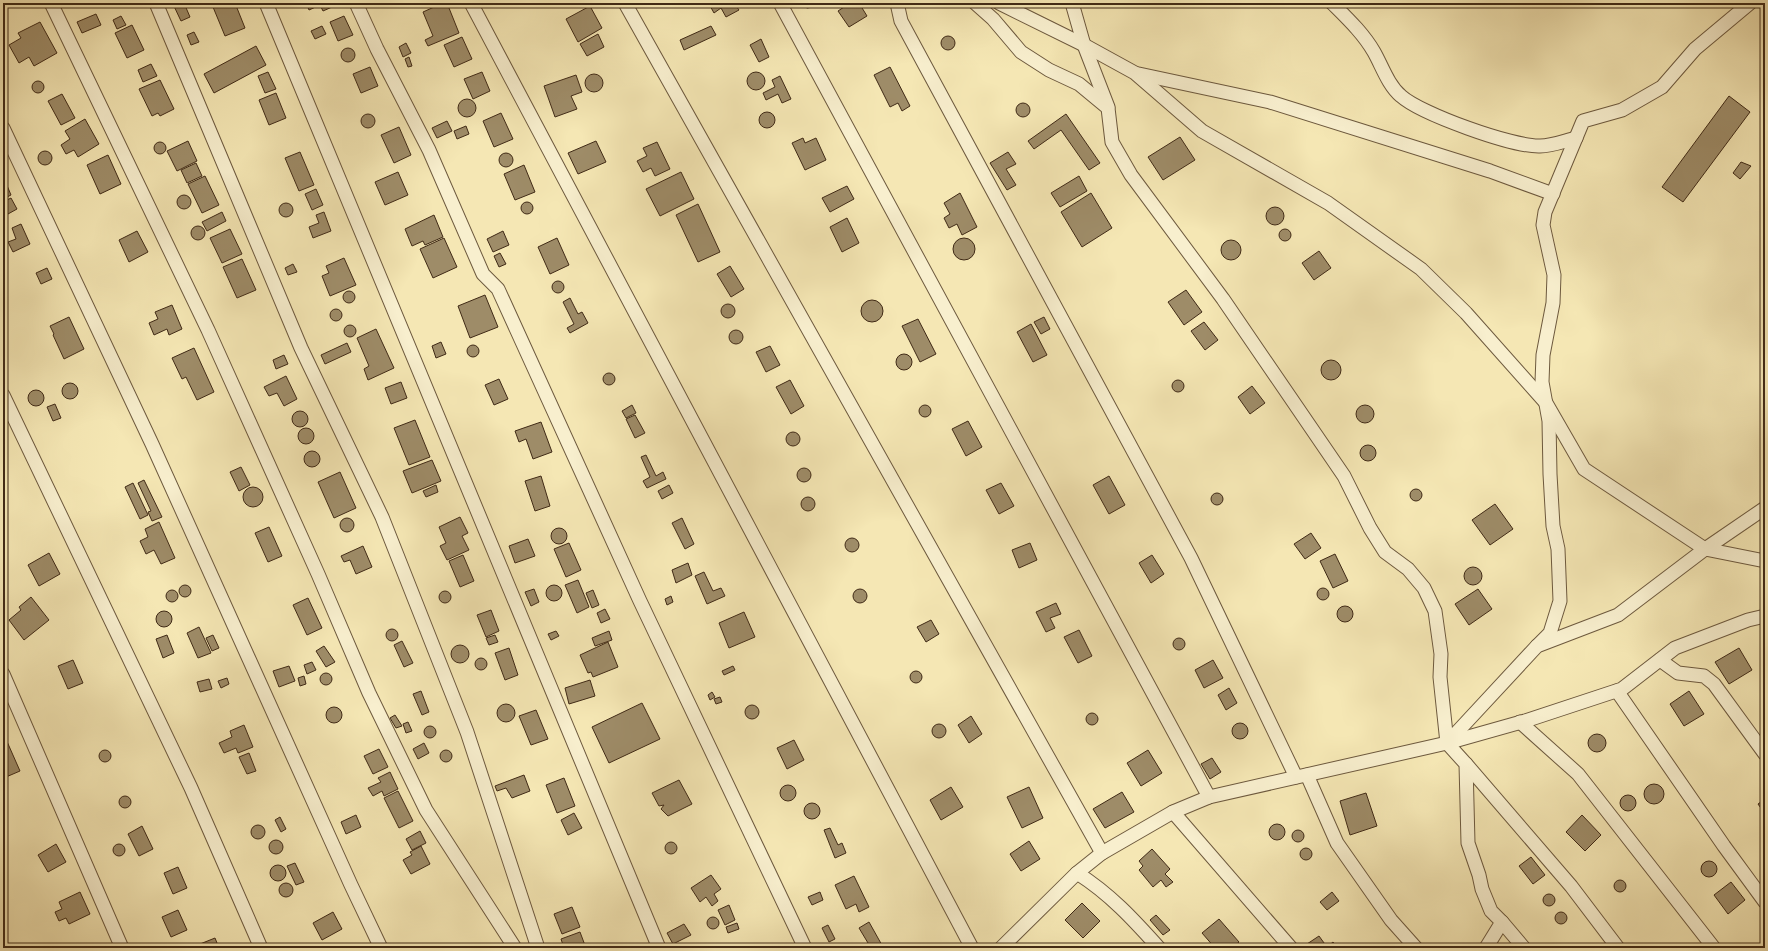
<svg xmlns="http://www.w3.org/2000/svg" width="1768" height="951" font-family="'Libre Bodoni',serif">
<style>
.building{fill:#9e8c68;stroke:#402a16}
.lines{fill:none;stroke-linecap:round;stroke-linejoin:round}
.street-casing{stroke:#6d593e;stroke-width:15}
.street{stroke:#f8efce;stroke-width:13}
</style>
<rect width="100%" height="100%" fill="#f5e7b4"/>
<filter id="stains"><feTurbulence type="fractalNoise" baseFrequency=".005" numOctaves="4"/><feColorMatrix values="0 0 0 0 .2 0 0 0 0 .09 0 0 0 0 .02 0 0 0 .5 -.17"/></filter>
<radialGradient id="worn" r=".72"><stop offset=".6" stop-color="#630" stop-opacity="0"/><stop offset="1" stop-color="#630" stop-opacity=".3"/></radialGradient>
<g class="building">
<polygon points="184,3 190,17 181,21 173,4"/>
<polygon points="224,3 235,3 245,28 225,36 213,7"/>
<polygon points="306,3 341,3 323,11 320,5 309,10"/>
<polygon points="443,3 447,3 459,33 428,46 425,40 433,36 423,12"/>
<polygon points="711,3 734,3 739,10 726,17 721,8 714,13 709,4"/>
<polygon points="800,3 816,3 813,7 807,8"/>
<polygon points="850,3 859,3 867,16 849,27 838,11"/>
<polygon points="590,6 602,28 578,42 566,19"/>
<polygon points="96,14 101,25 82,33 77,22"/>
<polygon points="121,16 126,25 117,29 113,20"/>
<polygon points="344,16 353,35 338,41 330,22"/>
<polygon points="40,22 57,53 34,66 29,57 19,63 9,45 21,38 18,33"/>
<polygon points="132,25 144,50 127,58 115,33"/>
<polygon points="322,26 326,34 315,39 311,31"/>
<polygon points="711,26 716,35 684,50 680,40"/>
<polygon points="194,32 199,42 191,45 187,35"/>
<polygon points="598,34 604,47 587,56 580,44"/>
<circle cx="948" cy="43" r="7"/>
<polygon points="462,37 472,59 454,67 444,45"/>
<polygon points="761,39 769,57 759,62 750,45"/>
<polygon points="406,43 411,53 403,57 399,47"/>
<polygon points="256,46 266,65 214,93 204,74"/>
<circle cx="348" cy="55" r="7"/>
<polygon points="409,57 412,66 408,67 405,59"/>
<polygon points="151,64 157,76 143,82 138,70"/>
<polygon points="370,67 378,86 361,93 353,74"/>
<polygon points="890,67 910,106 902,111 898,103 890,107 874,75"/>
<circle cx="756" cy="81" r="9"/>
<polygon points="268,72 276,89 265,93 258,76"/>
<polygon points="482,72 490,91 473,99 464,79"/>
<circle cx="594" cy="83" r="9"/>
<polygon points="576,75 582,92 571,96 577,109 555,117 544,86"/>
<polygon points="780,76 791,99 782,103 778,94 766,100 763,93 775,87 772,80"/>
<polygon points="160,80 174,109 160,116 158,113 152,116 139,89"/>
<circle cx="38" cy="87" r="6"/>
<polygon points="276,93 286,118 269,125 259,100"/>
<polygon points="62,94 75,118 61,125 48,101"/>
<polygon points="1729,96 1750,112 1683,202 1662,187"/>
<circle cx="467" cy="108" r="9"/>
<circle cx="1023" cy="110" r="7"/>
<circle cx="767" cy="120" r="8"/>
<polygon points="501,113 513,139 494,147 483,121"/>
<circle cx="368" cy="121" r="7"/>
<polygon points="1066,114 1100,163 1089,170 1061,130 1034,149 1028,141"/>
<polygon points="85,119 99,144 78,157 74,150 66,154 61,145 70,139 65,131"/>
<polygon points="447,121 452,131 437,138 432,128"/>
<polygon points="466,126 469,134 457,139 454,131"/>
<polygon points="399,127 411,155 394,163 381,135"/>
<polygon points="1180,137 1195,160 1163,180 1148,157"/>
<polygon points="803,138 805,143 816,138 826,160 805,170 792,143"/>
<polygon points="188,141 197,161 177,171 167,151"/>
<polygon points="596,141 606,162 578,174 568,153"/>
<circle cx="160" cy="148" r="6"/>
<polygon points="657,142 670,169 655,176 651,168 643,172 637,161 647,156 643,148"/>
<circle cx="45" cy="158" r="7"/>
<polygon points="300,152 314,185 299,191 285,158"/>
<polygon points="1008,152 1016,164 1006,169 1016,185 1007,190 990,163"/>
<circle cx="506" cy="160" r="7"/>
<polygon points="108,155 121,184 100,194 87,165"/>
<polygon points="1741,162 1751,166 1740,179 1733,173"/>
<polygon points="196,163 202,176 187,183 181,170"/>
<polygon points="524,165 535,192 515,200 504,174"/>
<polygon points="398,172 408,195 385,205 375,182"/>
<polygon points="681,172 694,199 660,216 646,189"/>
<polygon points="3,176 11,195 3,199"/>
<polygon points="205,176 219,205 202,213 188,184"/>
<polygon points="1079,176 1087,191 1060,207 1051,193"/>
<polygon points="847,186 854,199 830,212 822,198"/>
<polygon points="316,189 323,205 312,210 305,194"/>
<polygon points="960,193 977,227 962,235 957,224 949,228 944,218 950,214 944,203"/>
<polygon points="1091,193 1112,228 1082,247 1061,212"/>
<circle cx="184" cy="202" r="7"/>
<polygon points="11,198 17,209 8,214 3,202"/>
<circle cx="527" cy="208" r="6"/>
<circle cx="286" cy="210" r="7"/>
<polygon points="698,204 720,252 698,262 676,215"/>
<circle cx="1275" cy="216" r="9"/>
<polygon points="222,212 226,221 207,231 202,222"/>
<polygon points="324,212 331,231 313,238 309,227 319,223 316,215"/>
<polygon points="434,215 443,237 425,245 423,241 412,246 405,229"/>
<polygon points="847,218 859,243 842,252 830,227"/>
<polygon points="21,224 30,244 13,252 8,242 16,239 12,228"/>
<circle cx="198" cy="233" r="7"/>
<circle cx="1285" cy="235" r="6"/>
<polygon points="230,229 242,254 222,263 210,238"/>
<polygon points="137,231 148,252 129,262 119,240"/>
<polygon points="503,231 509,245 493,252 487,239"/>
<polygon points="444,238 457,267 433,278 420,249"/>
<polygon points="557,238 569,265 550,274 538,247"/>
<circle cx="964" cy="249" r="11"/>
<circle cx="1231" cy="250" r="10"/>
<polygon points="1319,251 1331,268 1314,280 1302,263"/>
<polygon points="500,253 506,264 499,267 494,256"/>
<polygon points="344,258 356,285 330,296 322,276 329,273 326,266"/>
<polygon points="242,259 256,290 237,298 223,267"/>
<polygon points="293,264 297,272 288,275 285,268"/>
<polygon points="730,266 744,289 731,297 717,274"/>
<polygon points="47,268 52,279 41,284 36,273"/>
<circle cx="558" cy="287" r="6"/>
<polygon points="1186,290 1202,312 1184,325 1168,302"/>
<circle cx="349" cy="297" r="6"/>
<polygon points="485,295 498,327 470,338 458,306"/>
<polygon points="570,298 578,314 582,312 588,323 570,333 567,328 574,324 563,302"/>
<circle cx="872" cy="311" r="11"/>
<circle cx="728" cy="311" r="7"/>
<polygon points="172,305 182,329 169,335 167,329 154,335 149,323 158,319 155,312"/>
<circle cx="336" cy="315" r="6"/>
<polygon points="69,317 84,349 64,359 53,335 54,334 50,326"/>
<polygon points="1044,317 1050,329 1041,334 1034,322"/>
<polygon points="918,319 936,354 920,362 902,326"/>
<polygon points="1204,322 1218,340 1205,350 1191,331"/>
<polygon points="1031,324 1047,355 1033,362 1017,332"/>
<circle cx="350" cy="331" r="6"/>
<polygon points="376,329 394,368 368,380 364,369 369,366 357,338"/>
<circle cx="736" cy="337" r="7"/>
<polygon points="441,342 446,354 436,358 432,346"/>
<polygon points="347,343 351,352 325,364 321,355"/>
<circle cx="473" cy="351" r="6"/>
<polygon points="770,346 780,365 766,372 756,352"/>
<polygon points="194,348 214,392 197,400 186,377 182,379 172,358"/>
<circle cx="904" cy="362" r="8"/>
<polygon points="284,355 288,364 276,369 273,360"/>
<circle cx="1331" cy="370" r="10"/>
<circle cx="609" cy="379" r="6"/>
<polygon points="286,376 297,399 284,406 277,393 269,396 264,387"/>
<polygon points="499,379 508,399 494,405 485,385"/>
<circle cx="1178" cy="386" r="6"/>
<polygon points="790,380 804,406 791,414 776,387"/>
<polygon points="401,382 407,398 391,404 385,388"/>
<circle cx="70" cy="391" r="8"/>
<polygon points="1252,386 1265,403 1250,414 1238,397"/>
<circle cx="36" cy="398" r="8"/>
<polygon points="55,404 61,418 53,421 47,407"/>
<circle cx="925" cy="411" r="6"/>
<circle cx="1365" cy="414" r="9"/>
<polygon points="632,405 636,413 626,418 622,411"/>
<circle cx="300" cy="419" r="8"/>
<polygon points="635,415 645,433 635,438 626,419"/>
<polygon points="415,420 430,457 409,465 394,428"/>
<polygon points="968,421 982,447 966,456 952,429"/>
<polygon points="541,422 552,452 533,459 526,439 519,442 515,431"/>
<circle cx="306" cy="436" r="8"/>
<circle cx="793" cy="439" r="7"/>
<circle cx="1368" cy="453" r="8"/>
<circle cx="312" cy="459" r="8"/>
<polygon points="646,455 656,476 663,472 666,479 647,488 643,481 650,477 641,457"/>
<polygon points="432,460 441,481 412,493 403,471"/>
<polygon points="241,467 250,485 239,491 230,472"/>
<circle cx="804" cy="475" r="7"/>
<polygon points="340,472 356,508 334,518 318,482"/>
<polygon points="541,476 550,506 535,511 525,481"/>
<polygon points="1109,476 1125,505 1109,514 1093,485"/>
<polygon points="144,480 162,517 152,521 148,512 151,511 138,483"/>
<polygon points="133,483 148,515 140,519 125,487"/>
<polygon points="1001,483 1014,506 999,514 986,490"/>
<polygon points="436,485 438,492 426,497 423,491"/>
<polygon points="669,485 673,493 662,499 658,491"/>
<circle cx="253" cy="497" r="10"/>
<circle cx="1416" cy="495" r="6"/>
<circle cx="1217" cy="499" r="6"/>
<circle cx="808" cy="504" r="7"/>
<polygon points="1495,504 1513,529 1490,545 1472,520"/>
<polygon points="460,517 468,533 462,536 469,550 447,560 440,546 446,543 439,527"/>
<circle cx="347" cy="525" r="7"/>
<polygon points="682,518 694,544 685,549 672,523"/>
<polygon points="159,522 175,558 161,564 154,550 146,554 140,541 148,537 145,529"/>
<polygon points="269,527 282,556 268,562 255,533"/>
<circle cx="559" cy="536" r="8"/>
<polygon points="1311,533 1321,548 1305,559 1294,544"/>
<circle cx="852" cy="545" r="7"/>
<polygon points="528,539 535,556 515,563 509,546"/>
<polygon points="569,543 581,570 566,577 554,549"/>
<polygon points="1030,543 1037,560 1019,568 1012,550"/>
<polygon points="363,546 372,567 356,574 350,560 344,562 341,556"/>
<polygon points="49,553 60,574 39,586 28,565"/>
<polygon points="1335,554 1348,581 1333,588 1320,561"/>
<polygon points="463,555 474,581 460,587 449,561"/>
<polygon points="1152,555 1164,574 1151,583 1139,563"/>
<polygon points="688,563 692,575 676,583 672,570"/>
<circle cx="1473" cy="576" r="9"/>
<polygon points="704,572 713,591 721,588 725,596 707,604 695,576"/>
<polygon points="578,580 589,607 577,613 565,585"/>
<circle cx="185" cy="591" r="6"/>
<circle cx="554" cy="593" r="8"/>
<circle cx="1323" cy="594" r="6"/>
<polygon points="534,589 539,602 531,606 525,592"/>
<polygon points="1478,589 1492,609 1469,625 1455,604"/>
<circle cx="860" cy="596" r="7"/>
<circle cx="172" cy="596" r="6"/>
<polygon points="593,590 599,605 592,608 586,593"/>
<circle cx="445" cy="597" r="6"/>
<polygon points="671,596 673,602 667,605 665,599"/>
<polygon points="31,597 49,620 24,640 9,620 21,610 19,607"/>
<polygon points="308,598 322,628 307,635 293,605"/>
<polygon points="1056,603 1061,614 1050,618 1055,628 1046,632 1036,612"/>
<circle cx="1345" cy="614" r="8"/>
<polygon points="605,609 610,619 601,623 597,613"/>
<polygon points="491,610 499,631 486,637 477,615"/>
<circle cx="164" cy="619" r="8"/>
<polygon points="744,612 755,637 729,648 719,623"/>
<polygon points="931,620 939,634 926,642 917,627"/>
<polygon points="199,627 211,653 198,658 187,633"/>
<circle cx="392" cy="635" r="6"/>
<polygon points="1079,630 1092,656 1078,663 1064,637"/>
<polygon points="556,631 559,636 551,640 548,634"/>
<polygon points="609,631 612,640 595,646 592,638"/>
<polygon points="167,635 174,653 163,658 156,639"/>
<polygon points="213,635 219,648 212,651 206,638"/>
<polygon points="495,635 498,642 489,645 486,638"/>
<circle cx="1179" cy="644" r="6"/>
<polygon points="402,641 413,663 404,667 394,645"/>
<polygon points="608,642 618,667 593,677 591,672 588,673 580,655"/>
<circle cx="460" cy="654" r="9"/>
<polygon points="324,646 335,662 326,667 316,651"/>
<polygon points="509,648 518,675 505,680 495,653"/>
<polygon points="1739,648 1752,670 1729,684 1715,662"/>
<circle cx="481" cy="664" r="6"/>
<polygon points="73,660 83,683 68,689 58,666"/>
<polygon points="1213,660 1223,678 1204,688 1195,670"/>
<polygon points="312,662 316,670 307,674 304,665"/>
<polygon points="289,666 295,681 279,687 273,671"/>
<polygon points="733,666 735,670 724,675 722,671"/>
<circle cx="916" cy="677" r="6"/>
<circle cx="326" cy="679" r="6"/>
<polygon points="304,676 306,684 300,686 298,678"/>
<polygon points="227,678 229,684 221,688 218,681"/>
<polygon points="209,679 212,689 200,692 197,682"/>
<polygon points="590,680 595,696 569,704 565,688"/>
<polygon points="1229,688 1237,703 1226,710 1218,695"/>
<polygon points="421,691 429,712 422,715 413,694"/>
<polygon points="1689,691 1704,714 1684,726 1670,704"/>
<polygon points="712,692 715,697 710,700 708,695"/>
<polygon points="720,697 722,702 716,704 714,699"/>
<polygon points="642,703 660,739 609,763 592,727"/>
<circle cx="506" cy="713" r="9"/>
<circle cx="752" cy="712" r="7"/>
<circle cx="334" cy="715" r="8"/>
<polygon points="536,710 548,739 531,745 519,716"/>
<circle cx="1092" cy="719" r="6"/>
<polygon points="395,715 402,726 396,728 390,718"/>
<polygon points="971,716 982,734 969,743 958,725"/>
<polygon points="408,722 412,731 406,733 403,724"/>
<circle cx="1240" cy="731" r="8"/>
<circle cx="939" cy="731" r="7"/>
<polygon points="244,725 253,747 238,753 236,748 224,753 219,743 232,737 230,731"/>
<circle cx="430" cy="732" r="6"/>
<circle cx="1597" cy="743" r="9"/>
<polygon points="5,737 20,771 6,777 3,772 3,738"/>
<polygon points="794,740 804,760 787,769 777,748"/>
<polygon points="424,743 429,753 418,759 413,749"/>
<polygon points="379,749 388,767 373,774 364,756"/>
<circle cx="105" cy="756" r="6"/>
<circle cx="446" cy="756" r="6"/>
<polygon points="1148,750 1162,773 1141,786 1127,763"/>
<polygon points="249,753 256,771 247,774 239,757"/>
<polygon points="1212,758 1221,772 1210,779 1201,764"/>
<polygon points="390,772 398,789 384,796 382,791 373,796 368,788 381,782 378,778"/>
<polygon points="524,775 530,791 512,798 506,788 497,791 495,786"/>
<polygon points="564,778 575,806 557,813 546,785"/>
<polygon points="679,780 692,804 668,816 661,809 664,805 659,806 652,793"/>
<circle cx="1654" cy="794" r="10"/>
<circle cx="788" cy="793" r="8"/>
<polygon points="951,787 963,807 941,820 930,800"/>
<polygon points="1029,787 1043,818 1022,828 1007,797"/>
<polygon points="398,791 413,821 399,828 384,798"/>
<polygon points="1122,792 1134,812 1105,828 1093,809"/>
<polygon points="1366,793 1377,826 1350,835 1340,801"/>
<circle cx="1628" cy="803" r="8"/>
<circle cx="125" cy="802" r="6"/>
<polygon points="1765,799 1765,814 1758,804"/>
<circle cx="812" cy="811" r="8"/>
<polygon points="574,813 582,828 568,835 561,820"/>
<polygon points="356,815 361,827 346,834 341,822"/>
<polygon points="1582,815 1601,835 1585,851 1566,832"/>
<polygon points="280,817 286,829 281,832 275,820"/>
<circle cx="1277" cy="832" r="8"/>
<circle cx="258" cy="832" r="7"/>
<polygon points="142,826 153,849 139,856 128,834"/>
<polygon points="830,828 838,845 842,843 846,853 835,858 824,830"/>
<circle cx="1298" cy="836" r="6"/>
<polygon points="420,831 426,843 412,850 406,839"/>
<circle cx="276" cy="847" r="7"/>
<polygon points="1029,841 1040,859 1021,871 1010,854"/>
<circle cx="671" cy="848" r="6"/>
<circle cx="119" cy="850" r="6"/>
<polygon points="56,844 66,862 48,872 38,855"/>
<polygon points="421,846 430,864 411,874 403,860 412,855 410,852"/>
<circle cx="1306" cy="854" r="6"/>
<polygon points="1152,849 1170,869 1165,874 1173,882 1166,887 1161,880 1153,887 1139,870 1143,866 1139,861"/>
<polygon points="1531,857 1545,875 1533,884 1519,866"/>
<circle cx="1709" cy="869" r="8"/>
<polygon points="295,863 304,882 296,885 287,866"/>
<circle cx="278" cy="873" r="8"/>
<polygon points="178,867 187,888 173,894 164,873"/>
<polygon points="711,875 721,889 714,894 718,901 712,906 706,897 700,902 691,888"/>
<polygon points="854,876 869,907 859,912 856,904 846,909 835,885"/>
<circle cx="1620" cy="886" r="6"/>
<polygon points="1731,882 1745,900 1728,914 1714,895"/>
<circle cx="286" cy="890" r="7"/>
<polygon points="80,892 90,914 69,924 66,918 59,921 55,912 62,909 59,902"/>
<polygon points="820,892 823,900 812,905 808,897"/>
<polygon points="1332,892 1339,901 1327,910 1320,902"/>
<circle cx="1549" cy="900" r="6"/>
<polygon points="1082,903 1100,921 1083,938 1065,920"/>
<polygon points="729,905 735,920 725,925 718,910"/>
<polygon points="572,907 580,927 562,934 554,914"/>
<polygon points="178,910 187,930 171,937 162,917"/>
<circle cx="1561" cy="918" r="6"/>
<polygon points="333,912 342,929 322,940 313,923"/>
<polygon points="1156,915 1170,930 1163,935 1150,920"/>
<circle cx="713" cy="923" r="6"/>
<polygon points="1219,919 1239,942 1232,948 1215,948 1202,933"/>
<polygon points="869,922 883,947 882,948 871,948 859,928"/>
<polygon points="737,923 739,929 728,933 726,927"/>
<polygon points="684,924 691,935 673,944 667,933"/>
<polygon points="828,925 835,939 829,942 822,928"/>
<polygon points="580,932 586,948 564,948 561,939"/>
<polygon points="1319,936 1327,947 1333,942 1338,948 1310,948 1307,944"/>
<polygon points="215,938 219,948 190,948"/>
</g>
<g class="lines">
<g class="street-casing">
<g id="street">
<polyline points="51,3 208,330 318,574 369,693 426,810 515,948"/>
<polyline points="156,3 301,348 382,517 467,732 538,948"/>
<polyline points="266,3 659,948"/>
<polyline points="356,3 377,49 429,150 483,274 498,289 640,601 805,948"/>
<polyline points="471,3 972,948"/>
<polyline points="625,3 1102,853"/>
<polyline points="780,3 1209,797"/>
<polyline points="897,3 901,21 1191,558 1296,777"/>
<polyline points="975,3 993,19 1021,52 1049,70 1079,84 1108,108 1112,142 1131,175 1223,299 1344,476 1370,528 1385,552 1408,569 1424,588 1435,611 1441,654 1440,677 1447,743 1466,764 1468,843 1479,875 1482,889 1491,911 1502,922 1486,948"/>
<polyline points="999,3 1084,45 1135,73 1202,131 1328,203 1421,269 1466,313 1546,403 1584,469 1705,549 1765,561"/>
<polyline points="1072,3 1084,45 1108,107"/>
<path d="M1332,3C1347,18 1363,33 1374,52C1382,66 1388,85 1401,96C1421,114 1513,147 1540,146C1552,146 1564,141 1576,138"/>
<polyline points="1139,74 1270,102 1490,171 1553,194"/>
<polyline points="3,128 152,444 351,885 381,948"/>
<polyline points="3,395 191,788 261,948"/>
<polyline points="1537,646 1550,633 1560,601 1558,549 1553,526 1550,474 1549,421 1542,382 1543,355 1553,303 1554,275 1543,225 1545,212 1583,121 1622,110 1662,87 1695,49 1750,3"/>
<polyline points="1660,660 1678,673 1704,676 1714,684 1765,754"/>
<polyline points="3,674 122,948"/>
<polyline points="1617,691 1724,846 1765,902"/>
<polyline points="1520,722 1578,774 1714,948"/>
<polyline points="1447,743 1537,646 1618,615 1705,549 1765,508"/>
<polyline points="1466,764 1571,886 1618,948"/>
<polyline points="1307,775 1337,843 1391,920 1416,948"/>
<polyline points="1173,812 1291,948"/>
<path d="M1077,873C1110,894 1133,919 1159,948"/>
<polyline points="1502,922 1524,948"/>
<polyline points="1001,948 1077,873 1102,853 1173,812 1209,797 1447,743 1525,721 1622,689 1675,648 1748,620 1765,616"/>
</g>
</g>
<use href="#street" class="street"/>
</g>
<rect width="1768" height="951" fill="none" stroke="#f5e7b4" stroke-width="16"/>
<rect x="4" y="4" width="1760" height="943" fill="none" stroke="#402a16" stroke-width="2"/>
<rect x="8" y="8" width="1752" height="935" fill="none" stroke="#402a16"/>
<rect width="100%" height="100%" filter="url(#stains)"/>
<rect width="100%" height="100%" fill="url(#worn)"/>
</svg>
